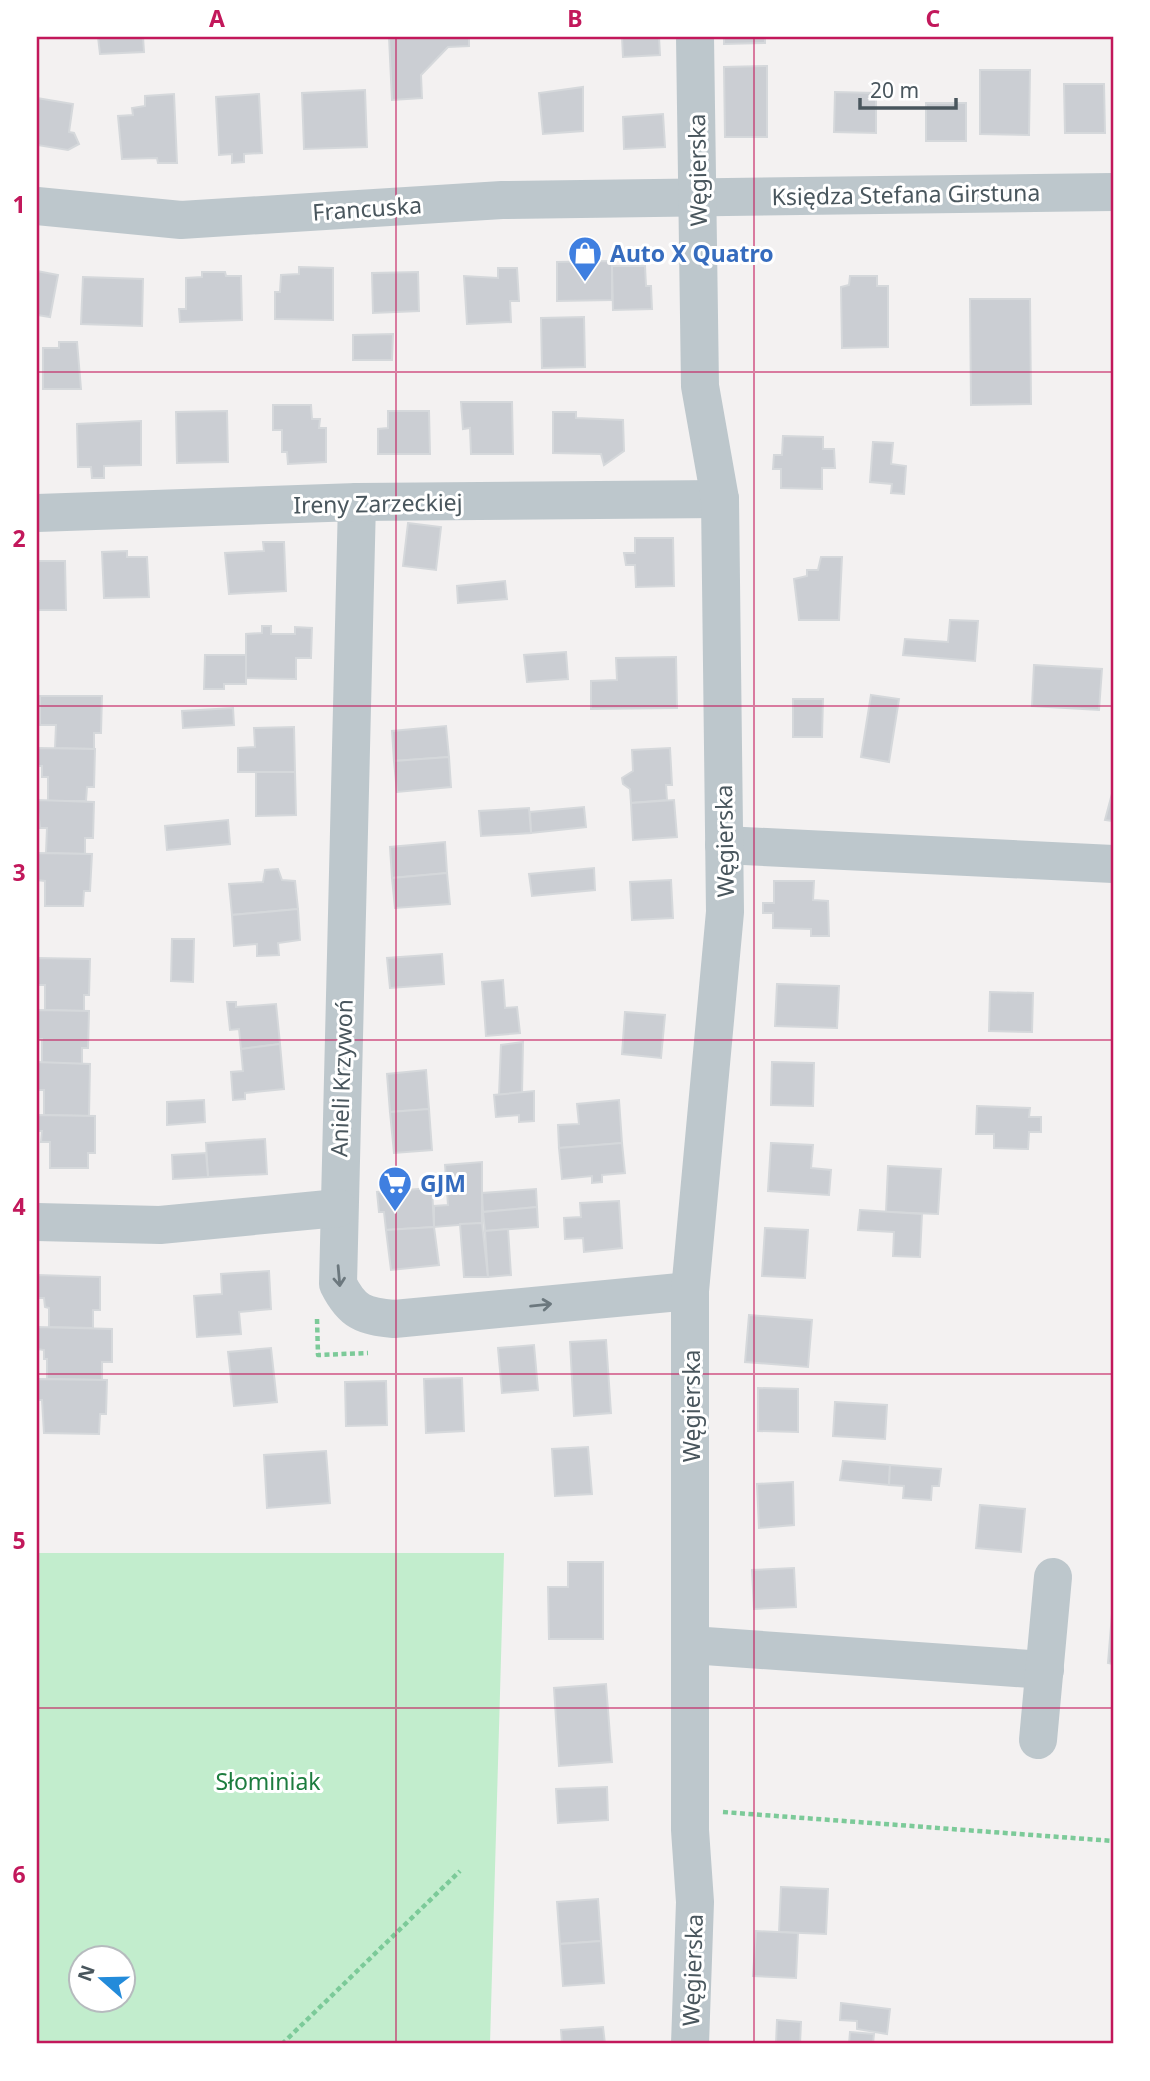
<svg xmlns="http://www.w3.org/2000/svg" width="1150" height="2081" font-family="'Noto Sans',sans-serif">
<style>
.green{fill:#c2edcd;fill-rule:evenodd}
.building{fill:#cbced3;stroke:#d5d8db;stroke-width:2}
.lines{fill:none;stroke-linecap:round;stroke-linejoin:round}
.path{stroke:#7cca99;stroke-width:4.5;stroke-dasharray:5 3.5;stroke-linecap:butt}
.minor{stroke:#bdc7cc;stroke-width:38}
.oneway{stroke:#6c787e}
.grid{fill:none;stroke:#c2185b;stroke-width:2;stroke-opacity:0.55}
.labels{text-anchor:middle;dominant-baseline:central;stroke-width:6;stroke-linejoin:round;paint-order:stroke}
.street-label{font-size:23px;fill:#49565d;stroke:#fff}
.shop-label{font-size:23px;font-weight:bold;fill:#366cbe;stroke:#fff;text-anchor:start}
.park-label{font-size:23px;fill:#1d7c3f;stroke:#fff}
.neatline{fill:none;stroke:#c2185b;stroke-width:2.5}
.grid-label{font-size:23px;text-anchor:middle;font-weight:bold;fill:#c2185b}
</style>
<rect width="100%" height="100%" fill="#f3f1f1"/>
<path class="green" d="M37,1553H504L490,2044H37ZM80,1958H122V2000H80Z"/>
<g class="building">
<polygon points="98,37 143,37 144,52 100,54"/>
<polygon points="389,37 469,37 469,46 448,47 421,75 422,98 392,100"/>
<polygon points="622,37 659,37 660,55 623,57"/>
<polygon points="724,37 765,37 765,43 724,44"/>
<polygon points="767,66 767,137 725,137 724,67"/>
<polygon points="980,70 1030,70 1029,135 980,134"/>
<polygon points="1064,84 1104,84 1105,133 1065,133"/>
<polygon points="583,87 583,131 543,134 539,93"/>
<polygon points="365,90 367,147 304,149 302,93"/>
<polygon points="835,92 876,93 876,133 834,132"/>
<polygon points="174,94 177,163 158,163 157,158 122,159 118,116 133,115 132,108 145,106 145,96"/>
<polygon points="259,94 262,153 244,154 244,162 232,163 232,154 219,155 216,97"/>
<polygon points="37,98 73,104 69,132 74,133 79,144 68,150 37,145"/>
<rect x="926" y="103" width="40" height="38"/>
<polygon points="663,114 665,147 624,149 623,117"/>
<polygon points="612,261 612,300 557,301 557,262"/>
<polygon points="612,266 645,266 646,286 651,286 652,309 613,310"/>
<polygon points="299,267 333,268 333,320 275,319 275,292 280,292 281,275 299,274"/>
<polygon points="498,268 517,268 519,301 510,301 511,322 467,324 464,276 498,278"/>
<polygon points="37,271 58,275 50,317 37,315"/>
<polygon points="202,272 225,272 226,276 241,276 242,320 180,322 179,309 186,309 186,278 202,277"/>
<polygon points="418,272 419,311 373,313 372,273"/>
<polygon points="850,276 877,276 877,286 888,286 888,347 842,348 841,287 849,285"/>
<polygon points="83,277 143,279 142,326 81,324"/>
<polygon points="970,299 1030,299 1031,404 971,405"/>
<polygon points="584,317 585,367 542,368 541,318"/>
<polygon points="393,334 392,360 353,360 353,335"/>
<polygon points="59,342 77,342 81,389 43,389 43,348 59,348"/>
<polygon points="461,402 512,402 513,454 471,454 470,428 463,429"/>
<polygon points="273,405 311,405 312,419 320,419 319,428 326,428 326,462 288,464 287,452 282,452 282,430 273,430"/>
<polygon points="227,411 228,462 177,463 176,412"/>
<polygon points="388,411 429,411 430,454 378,454 378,429 388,428"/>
<polygon points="553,412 576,412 576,418 623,420 624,451 604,465 601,454 553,453"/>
<polygon points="141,421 141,465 104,466 104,478 92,478 91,467 78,467 77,424"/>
<polygon points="783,436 823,437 823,449 834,449 835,468 822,468 822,489 781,488 781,469 773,469 774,455 782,455"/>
<polygon points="873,442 893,443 891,464 906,466 904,494 891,493 892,484 870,482"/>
<polygon points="408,523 441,527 436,570 403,566"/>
<polygon points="635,538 673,538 674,586 636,587 635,565 626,565 624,553 635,553"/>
<polygon points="263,542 284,542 286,591 229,594 225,553 264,551"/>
<polygon points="127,551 127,557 147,557 149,597 104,598 102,552"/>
<polygon points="821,557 842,557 839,620 799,620 794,579 807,576 807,570 818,570"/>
<polygon points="37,561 65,561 66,610 37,610"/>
<polygon points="505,581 507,599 458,603 457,586"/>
<polygon points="950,620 978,621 975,661 903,655 905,639 948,642"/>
<polygon points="262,626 271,626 271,634 295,634 295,627 312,628 311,658 296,658 296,679 246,678 246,634 262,633"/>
<polygon points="566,652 568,679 527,682 524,655"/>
<polygon points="205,655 246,655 246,684 224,684 224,689 204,689"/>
<polygon points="676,657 677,708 591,709 591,681 617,680 616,658"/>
<polygon points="1034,665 1102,669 1099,710 1032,706"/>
<polygon points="871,695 899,699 889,762 861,757"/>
<polygon points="40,696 102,696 101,733 94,733 94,749 55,748 56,725 40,725"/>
<polygon points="793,699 823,699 822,737 793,737"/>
<polygon points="233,708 234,725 183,728 182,711"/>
<polygon points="446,726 449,757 394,761 392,731"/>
<polygon points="294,727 295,772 238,772 238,748 255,747 254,728"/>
<polygon points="37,748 95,749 94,787 87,787 86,801 48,801 48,777 42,777 42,766 37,766"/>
<polygon points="670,748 672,785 666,785 667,800 631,803 630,789 623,784 622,778 633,771 632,750"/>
<polygon points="449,757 451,787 397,792 394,761"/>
<polygon points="256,772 295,772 296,815 256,816"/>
<polygon points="1113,790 1113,821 1105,820"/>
<polygon points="37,800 94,802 93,838 85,838 85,854 46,853 47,828 40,828"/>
<polygon points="674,800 677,837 633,840 631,803"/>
<polygon points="584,807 586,827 531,833 530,812"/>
<polygon points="529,808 531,833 481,836 479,811"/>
<polygon points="228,820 230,844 167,850 165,826"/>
<polygon points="445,842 447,873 392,878 390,847"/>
<polygon points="37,853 92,854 90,891 84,891 83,906 45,906 45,881 37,880"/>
<polygon points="594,868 595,890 532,896 529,874"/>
<polygon points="278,869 282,880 295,881 298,909 232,915 229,884 263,882 265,870"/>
<polygon points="447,873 450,904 395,908 392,878"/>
<polygon points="671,880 673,918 632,920 630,882"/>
<polygon points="774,881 814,881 813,900 828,901 829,936 811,936 811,929 773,928 773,913 763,913 763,903 774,903"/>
<polygon points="298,909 300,940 278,943 279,955 257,956 257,944 234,946 232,915"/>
<polygon points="172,939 194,939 193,982 171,981"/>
<polygon points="442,954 444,984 390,988 387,958"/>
<polygon points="37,958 90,959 89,995 84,995 84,1011 45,1010 45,985 38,985"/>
<polygon points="503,980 505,1008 517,1007 520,1033 486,1036 482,982"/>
<polygon points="777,984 839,986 837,1028 775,1026"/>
<polygon points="990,992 1033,993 1032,1032 989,1031"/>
<polygon points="227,1002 236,1002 236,1007 276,1004 280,1044 241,1049 239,1029 230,1030"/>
<polygon points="37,1010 89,1011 88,1048 82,1048 82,1064 42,1063 42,1039 37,1039"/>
<polygon points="625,1012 665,1015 661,1058 622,1054"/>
<polygon points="523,1042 522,1093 499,1095 501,1045"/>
<polygon points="280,1044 284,1089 245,1093 245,1099 233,1100 231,1072 243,1071 241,1049"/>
<polygon points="37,1062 90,1064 89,1116 44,1115 44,1090 37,1090"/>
<polygon points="772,1062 814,1063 813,1106 771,1105"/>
<polygon points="426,1070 429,1109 390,1112 387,1074"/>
<polygon points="534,1091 534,1121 519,1122 519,1115 496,1117 494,1095"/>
<polygon points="204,1100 205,1122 167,1125 167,1102"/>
<polygon points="619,1100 622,1143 559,1148 558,1125 579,1124 577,1104"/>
<polygon points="977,1106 1030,1108 1029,1117 1041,1117 1041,1132 1029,1132 1028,1149 994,1148 994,1134 976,1134"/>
<polygon points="429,1109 432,1150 394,1153 390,1112"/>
<polygon points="37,1115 95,1116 95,1153 88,1153 88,1168 50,1168 50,1142 41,1142 42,1131 37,1131"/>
<polygon points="265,1139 267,1174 208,1177 206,1143"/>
<polygon points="622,1143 625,1173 602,1175 602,1182 592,1183 592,1176 562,1179 559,1148"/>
<polygon points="771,1143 813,1145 811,1168 831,1170 829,1195 768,1191"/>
<polygon points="206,1153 208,1177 173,1179 172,1155"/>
<polygon points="482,1162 482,1223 434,1227 434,1206 448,1205 445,1165"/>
<polygon points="888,1166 941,1169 938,1214 886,1212"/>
<polygon points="432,1188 434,1227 386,1230 384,1212 379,1212 377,1192"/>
<polygon points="536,1189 537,1207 483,1212 482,1193"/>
<polygon points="619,1201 622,1248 584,1252 583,1238 565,1239 564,1218 581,1217 580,1203"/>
<polygon points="537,1207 538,1227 485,1231 483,1212"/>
<polygon points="860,1210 922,1214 920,1257 893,1256 894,1232 858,1230"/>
<polygon points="482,1223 488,1277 464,1277 460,1224"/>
<polygon points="434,1227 439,1265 391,1270 386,1230"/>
<polygon points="765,1228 808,1230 805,1278 762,1276"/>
<polygon points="508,1229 511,1275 488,1277 485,1231"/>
<polygon points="269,1271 271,1309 239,1312 241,1334 197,1337 194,1296 222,1294 221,1274"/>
<polygon points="37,1275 100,1277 100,1310 93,1310 93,1328 49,1327 49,1308 45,1307 44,1298 37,1298"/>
<polygon points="749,1315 812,1320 808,1367 745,1362"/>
<polygon points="37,1327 112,1329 112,1362 102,1362 102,1380 47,1379 47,1359 44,1359 44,1350 37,1349"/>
<polygon points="606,1340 611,1413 574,1416 570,1342"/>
<polygon points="534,1345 538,1390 502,1393 498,1348"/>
<polygon points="271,1348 277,1402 234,1406 228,1352"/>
<polygon points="462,1378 464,1431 426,1433 424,1379"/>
<polygon points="37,1379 107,1380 106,1414 100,1414 99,1434 44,1433 42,1400 37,1400"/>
<polygon points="386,1381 387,1425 346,1426 345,1382"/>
<polygon points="758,1388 798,1389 798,1432 758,1431"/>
<polygon points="835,1402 887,1405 885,1439 833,1436"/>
<polygon points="588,1447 592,1494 555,1496 552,1449"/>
<polygon points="326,1451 330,1503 267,1508 264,1455"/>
<polygon points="843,1461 890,1465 889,1485 840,1480"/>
<polygon points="890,1465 941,1469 939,1486 932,1486 931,1500 903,1498 904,1486 889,1485"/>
<polygon points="793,1482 794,1525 759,1528 757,1484"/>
<polygon points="980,1505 1025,1509 1021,1552 976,1548"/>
<polygon points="568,1562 603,1562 603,1639 549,1639 548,1587 568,1587"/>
<polygon points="794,1568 796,1607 754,1609 752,1570"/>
<polygon points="1112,1614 1113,1614 1113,1664 1108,1663"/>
<polygon points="606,1684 612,1762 559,1766 554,1688"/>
<polygon points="607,1787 608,1820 558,1823 556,1789"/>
<polygon points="781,1887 828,1889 826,1934 779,1932"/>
<polygon points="598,1899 601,1941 560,1944 557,1902"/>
<polygon points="756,1931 798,1933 796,1978 753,1976"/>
<polygon points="601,1941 604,1983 563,1986 560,1944"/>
<polygon points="841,2003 890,2009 887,2034 857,2029 857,2021 840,2020"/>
<polygon points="777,2020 801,2022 800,2044 776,2044"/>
<polygon points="603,2027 605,2044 562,2044 561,2030"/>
<polygon points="850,2032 874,2034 873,2044 849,2044"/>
</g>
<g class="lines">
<g class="path">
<polyline points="317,1319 318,1355 368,1353"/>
<polyline points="723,1812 1113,1841"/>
<polyline points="282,2044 460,1871"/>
</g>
<g class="minor">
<polyline points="37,206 181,220 502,200 1113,192"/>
<path d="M357,502L338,1284C352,1312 363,1316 394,1319L690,1291"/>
<polyline points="37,513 357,502 720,499"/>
<polyline points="724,845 1113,864"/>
<polyline points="37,1222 160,1225 338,1208"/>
<polyline points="691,1645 1045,1670"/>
<polyline points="1038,1740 1053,1577"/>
<polyline points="690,2044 695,1902 690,1830 690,1291 725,912 720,499 700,386 695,37"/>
</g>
</g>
<defs><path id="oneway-shaft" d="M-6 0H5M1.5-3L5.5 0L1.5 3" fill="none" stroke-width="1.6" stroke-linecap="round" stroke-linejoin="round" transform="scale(1.75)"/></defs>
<g class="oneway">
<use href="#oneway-shaft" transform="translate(339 1276) rotate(85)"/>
<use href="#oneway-shaft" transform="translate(541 1305) rotate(-6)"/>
</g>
<path class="grid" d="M396,37V2044M754,37V2044M37,372H1113M37,706H1113M37,1040H1113M37,1374H1113M37,1708H1113"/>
<defs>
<g id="shop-pin" transform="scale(1.75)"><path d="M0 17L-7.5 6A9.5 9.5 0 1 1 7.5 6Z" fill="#3f7fe0" stroke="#fff"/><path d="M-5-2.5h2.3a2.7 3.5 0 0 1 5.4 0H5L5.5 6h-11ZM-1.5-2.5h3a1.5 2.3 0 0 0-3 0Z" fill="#fff"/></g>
<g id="supermarket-pin" transform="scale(1.75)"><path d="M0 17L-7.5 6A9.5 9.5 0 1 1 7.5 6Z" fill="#3f7fe0" stroke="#fff"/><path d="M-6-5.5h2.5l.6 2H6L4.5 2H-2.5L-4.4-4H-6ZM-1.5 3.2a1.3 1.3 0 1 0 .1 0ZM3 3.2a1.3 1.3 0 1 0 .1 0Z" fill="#fff"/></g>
</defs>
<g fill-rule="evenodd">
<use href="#shop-pin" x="585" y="253"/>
<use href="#supermarket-pin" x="395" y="1183"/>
</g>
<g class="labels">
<g class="street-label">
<text transform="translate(697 170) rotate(-91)">Węgierska</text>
<text transform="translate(906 194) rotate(-1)">Księdza Stefana Girstuna</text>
<text transform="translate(367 208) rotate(-4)">Francuska</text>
<text transform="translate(378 503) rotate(-1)">Ireny Zarzeckiej</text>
<text transform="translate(724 841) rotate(-91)">Węgierska</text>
<text transform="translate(341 1078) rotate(-88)">Anieli Krzywoń</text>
<text transform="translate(691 1406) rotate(-90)">Węgierska</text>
<text transform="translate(692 1970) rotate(-88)">Węgierska</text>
</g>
<g class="shop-label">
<text x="610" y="253">Auto X Quatro</text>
<text x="420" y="1183">GJM</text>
</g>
<g class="park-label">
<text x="268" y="1781">Słominiak</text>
</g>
</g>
<rect width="1150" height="2081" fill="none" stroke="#ffffff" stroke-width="77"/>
<g transform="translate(102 1979) rotate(290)"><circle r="33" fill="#ffffff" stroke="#b6bbbe" stroke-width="2"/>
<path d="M0-5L12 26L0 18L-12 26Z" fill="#238bda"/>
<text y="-10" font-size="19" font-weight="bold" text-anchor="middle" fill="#49565d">N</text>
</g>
<path d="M860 98v10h96v-10" fill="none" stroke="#49565d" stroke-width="3.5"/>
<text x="870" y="98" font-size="21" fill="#49565d" stroke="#ffffff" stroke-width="5" paint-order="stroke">20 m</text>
<rect x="38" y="38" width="1074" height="2004" class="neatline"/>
<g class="grid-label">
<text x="217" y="27">A</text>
<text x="575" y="27">B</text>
<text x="933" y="27">C</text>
<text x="19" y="213">1</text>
<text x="19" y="547">2</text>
<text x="19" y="881">3</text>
<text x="19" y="1215">4</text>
<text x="19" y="1549">5</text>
<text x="19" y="1883">6</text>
</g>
</svg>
